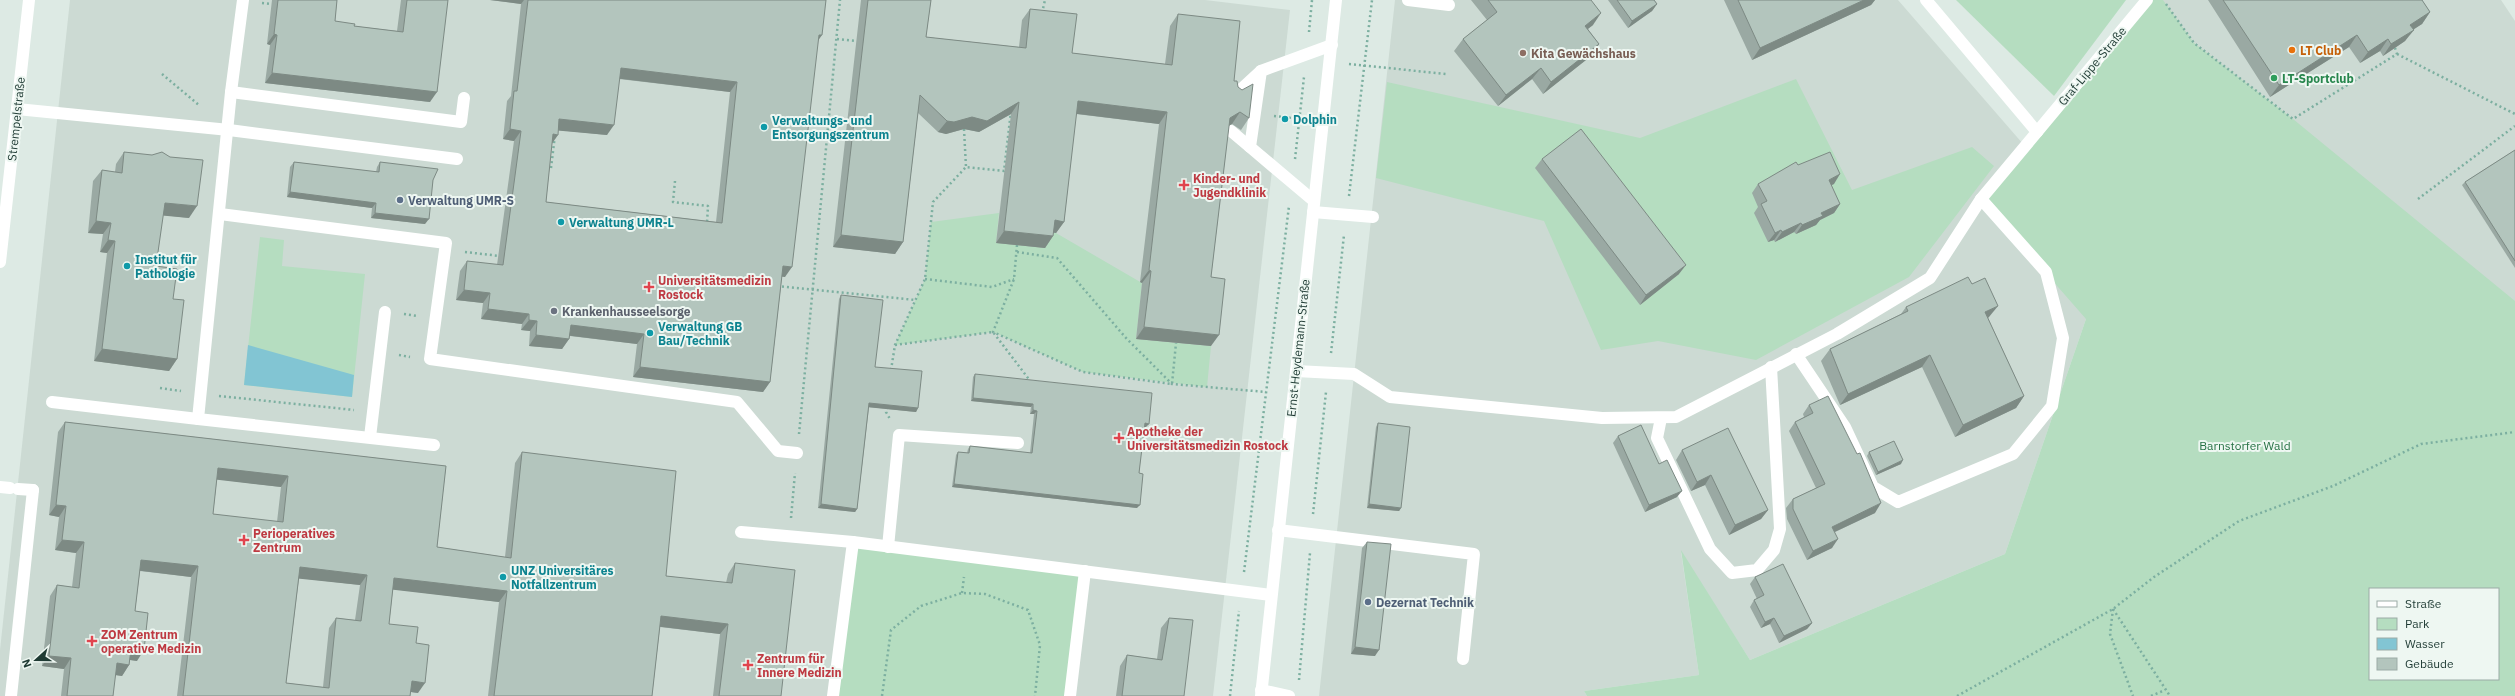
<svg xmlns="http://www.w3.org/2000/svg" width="2515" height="696" font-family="'IBM Plex Sans',sans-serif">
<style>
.built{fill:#ccdad3}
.green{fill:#b5ddc0;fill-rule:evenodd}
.water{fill:#82c5d3}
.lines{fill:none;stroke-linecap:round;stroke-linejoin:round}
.path{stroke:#7cafa0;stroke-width:2.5;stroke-dasharray:2 3;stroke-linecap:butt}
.lane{stroke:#fff;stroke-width:12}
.street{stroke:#fff;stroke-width:12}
.wall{fill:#9aa9a3;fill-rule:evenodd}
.shaded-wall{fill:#7d8a84}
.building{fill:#b3c5bd;stroke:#7d8a84;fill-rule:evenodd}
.food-dot{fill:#e8710a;stroke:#eef7f2;stroke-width:1.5}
.education-dot{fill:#8d6e63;stroke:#eef7f2;stroke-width:1.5}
.leisure-dot{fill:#2e9e5b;stroke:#eef7f2;stroke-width:1.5}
.culture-dot{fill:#0f9aa8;stroke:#eef7f2;stroke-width:1.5}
.health-dot{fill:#e0444e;stroke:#eef7f2;stroke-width:1.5}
.service-dot{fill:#5c6f8a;stroke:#eef7f2;stroke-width:1.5}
.worship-dot{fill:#6b7280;stroke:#eef7f2;stroke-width:1.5}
.labels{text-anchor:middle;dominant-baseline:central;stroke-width:4;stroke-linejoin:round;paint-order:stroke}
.food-label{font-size:12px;font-weight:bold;fill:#c56008;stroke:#eef7f2;text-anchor:start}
.education-label{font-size:12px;font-weight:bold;fill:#785e54;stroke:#eef7f2;text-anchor:start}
.street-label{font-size:12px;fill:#1e3a33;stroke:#eef7f2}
.leisure-label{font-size:12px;font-weight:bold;fill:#27864d;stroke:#eef7f2;text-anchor:start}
.culture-label{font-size:12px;font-weight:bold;fill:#0d838f;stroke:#eef7f2;text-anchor:start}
.health-label{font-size:12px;font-weight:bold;fill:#be3a42;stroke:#eef7f2;text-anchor:start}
.service-label{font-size:12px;font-weight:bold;fill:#4e5e75;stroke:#eef7f2;text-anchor:start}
.worship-label{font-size:12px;font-weight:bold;fill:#5b616d;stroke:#eef7f2;text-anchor:start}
.park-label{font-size:12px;fill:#277245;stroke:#eef7f2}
</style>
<rect width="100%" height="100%" fill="#ddeae4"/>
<g class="built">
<polygon points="70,0 1205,0 1290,10 1213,696 0,696 0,650"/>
<polygon points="1395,0 1898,0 2030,152 2156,0 2501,0 2515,21 2515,387 2086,319 2005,554 1750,660 1681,552 1699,675 1584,691 1587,696 1319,696"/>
</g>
<g class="green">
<polygon points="1956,0 2126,0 2054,96"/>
<path d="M2147,0H2163L2194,43L2293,119L2515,301V696H1587L1584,691L1699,675L1681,550L1750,660L2005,554L2086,319L1981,199ZM2370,589H2498V679H2370Z"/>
<polygon points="1796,79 1852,190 1972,147 1994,166 1909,277 1756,360 1658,341 1601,350 1544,221 1376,178 1387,82 1640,138"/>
<polygon points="999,213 996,243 1047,231 1056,233 1142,283 1136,339 1211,346 1207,387 1083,372 993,332 895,345 925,279 931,222"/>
<polygon points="260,237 284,240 282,266 365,274 352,397 244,385"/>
<polygon points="853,542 1085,571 1070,696 834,696"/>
</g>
<polygon class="water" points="248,345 354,375 352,397 244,385"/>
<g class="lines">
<g class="path">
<polyline points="262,3 271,4"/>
<polyline points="2166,4 2194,43 2293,119 2397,54 2395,48"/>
<polyline points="1042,13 1045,0"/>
<polyline points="1309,32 1312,0"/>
<polyline points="837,39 856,41"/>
<polyline points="2397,54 2515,114"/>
<polyline points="1349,64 1446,74"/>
<polyline points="162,74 200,106"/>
<polyline points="1274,116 1301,119"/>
<polyline points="964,129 966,167"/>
<polyline points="1295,159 1304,77"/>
<polyline points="551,168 555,135"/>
<polyline points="675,181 673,202 708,206 707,223"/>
<polyline points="1349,196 1372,0"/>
<polyline points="2418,199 2515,126"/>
<polyline points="1017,245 1014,279 993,332 1083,372 1172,384 1176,343"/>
<polyline points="465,252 500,256"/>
<polyline points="1017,252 1057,258 1126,338 1172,384 1266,392"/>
<polyline points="925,279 992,287 1014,279"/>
<polyline points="777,286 915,300"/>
<polyline points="404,314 417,316"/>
<polyline points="895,345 993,332 1031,382"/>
<polyline points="1331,353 1344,235"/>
<polyline points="399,355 410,357"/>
<polyline points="891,370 895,345 925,279 933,202 966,167 1004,171 1011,111"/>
<polyline points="160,388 181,391"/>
<polyline points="219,396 354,410"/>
<polyline points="887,407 886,412 890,419"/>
<polyline points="799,434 840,0"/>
<polyline points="1313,514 1326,392"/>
<polyline points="791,518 795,473"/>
<polyline points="1244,572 1289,206"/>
<polyline points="962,593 964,577"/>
<polyline points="2113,609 2170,696"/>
<polyline points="2113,609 2110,634 2133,696"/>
<polyline points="1299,680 1310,553"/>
<polyline points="882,696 891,630 921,606 962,593 985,594 1028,610 1040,645 1035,696"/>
<polyline points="1230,696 1239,611"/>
<polyline points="1957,696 2113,609 2154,577 2239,521 2333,486 2421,444 2515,432"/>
<polyline points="2151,696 2165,690"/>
</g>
<g class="lane">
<polyline points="243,0 231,92 198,419 434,445"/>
<polyline points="1408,0 1449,5"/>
<polyline points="231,92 461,122 464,98"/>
<polyline points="1236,94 1261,71"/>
<polyline points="17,109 229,130 457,159"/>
<polyline points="1231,131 1250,147"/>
<polyline points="1314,201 1250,147 1261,71 1332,45"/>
<polyline points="1313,212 1373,217"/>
<polyline points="220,214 446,243 430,359 737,402 778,451 797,453"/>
<polyline points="1796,354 1845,427 1873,487 1898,502 2013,454 2052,406 2063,338 2046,272 1981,199"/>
<polyline points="1296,371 1354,374 1390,397 1602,418 1676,417 1837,334 1930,278 1981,199 2037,132 1926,0"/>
<polyline points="1661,418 1657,438 1710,549 1732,573 1757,570 1774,550 1780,529 1771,367"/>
<polyline points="0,487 10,488"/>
<polyline points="1278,530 1474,554 1463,659"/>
<polyline points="741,532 853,542 1271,595"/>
<polyline points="888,547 899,435 1018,443"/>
<polyline points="1261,690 1289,696"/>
<polyline points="11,696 33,490"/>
<polyline points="833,696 853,542"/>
<polyline points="1070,696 1085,571"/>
</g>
<g class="street">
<polyline points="2037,132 2147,0"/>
<polyline points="0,262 29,0"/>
<polyline points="52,402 198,419"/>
<polyline points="370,437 385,312"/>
<polyline points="18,489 33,490"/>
<polyline points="1261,696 1336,0"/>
</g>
</g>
<g class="wall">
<polygon points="272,0 337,0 335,21 354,26 397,31 401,0 448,0 430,102 265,83 270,45 267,44"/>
<path d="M490,0H826L818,40L785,277L782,276L770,382L763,392L633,377L637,344L570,336L569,339L562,349L529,346L530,331L521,330L522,324L481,319L483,303L456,300L460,271L467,261L497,265L514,141L503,139L507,101L511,96L521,4ZM619,79L730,92L716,222L546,202L552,143L558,130L607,135Z"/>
<polygon points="861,0 931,0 926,37 1019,47 1022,20 1030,9 1072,53 1165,64 1170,26 1178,14 1234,81 1238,87 1249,118 1241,130 1232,124 1229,125 1211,277 1211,346 1136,339 1142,283 1140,282 1159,124 1076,114 1064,222 1056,233 1053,233 1053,236 1045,248 996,243 1011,114 979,132 964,129 946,134 938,132 918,113 903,242 895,254 833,247"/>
<polygon points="1471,0 1591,0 1593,25 1588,29 1599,44 1591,56 1543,94 1532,79 1498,106 1454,51 1463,39 1487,20"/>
<polygon points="1608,0 1654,0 1657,4 1652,11 1628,28"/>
<polygon points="1724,0 1875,0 1871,5 1752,60"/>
<polygon points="2208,0 2422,0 2430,12 2422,24 2413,29 2405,41 2383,56 2380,51 2360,63 2349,47 2270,97"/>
<polygon points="2515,150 2515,268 2462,185 2465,182"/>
<polygon points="124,152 189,218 163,215 156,266 173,299 177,359 169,371 94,361 107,253 100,252 103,234 88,233 93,181 102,170 115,172 116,164"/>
<polygon points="1542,159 1679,274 1640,305 1535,168"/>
<polygon points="294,162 376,172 377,167 380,162 433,180 425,224 371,218 372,208 287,197 290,167"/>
<polygon points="1798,165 1834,184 1831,185 1840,204 1834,213 1820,220 1816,225 1796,234 1794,232 1775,242 1774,240 1768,242 1754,213 1758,207 1752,193 1758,184"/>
<polygon points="1972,284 1989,317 1988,318 2024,396 2016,408 1955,437 1922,367 1840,405 1821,361 1830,349 1901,314 1906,307"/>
<polygon points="841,295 875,367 918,408 916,412 869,407 857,509 855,512 818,508 839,299"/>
<polygon points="975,374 1146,427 1144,427 1139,473 1137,508 952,487 956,455 958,452 967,453 968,449 970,446 1030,453 1034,414 1030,414 1031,407 971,401 973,377"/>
<polygon points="1809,405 1875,513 1835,532 1832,548 1807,560 1787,519 1786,508 1793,499 1816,488 1789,431 1795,422 1804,417 1803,414"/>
<path d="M65,422L446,466L437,547L505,557L515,463L522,452L666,576L726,583L728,574L735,563L781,696H713L720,634L660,627L652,696H488L499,602L393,589L389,624L416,643L418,693L411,692L410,696H177L191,577L140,571L135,611L137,661L130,660L129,665L122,676L115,675L113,696H61L64,669L42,666L50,596L57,585L72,587L76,553L55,550L59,517L49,515L58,432ZM217,479L281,487L277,522L213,514ZM299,578L360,585L355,620L336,618L329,628L323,687L286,683Z"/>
<polygon points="1378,423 1401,508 1399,511 1367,508 1376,427"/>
<polygon points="1618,436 1659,464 1677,497 1645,512 1613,443"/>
<polygon points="1682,450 1768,510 1761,519 1729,535 1705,485 1691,491 1676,460"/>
<polygon points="1869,452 1901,464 1876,475 1867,456"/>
<polygon points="1367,542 1375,656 1351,654 1362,548"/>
<polygon points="1755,577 1812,623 1807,629 1779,643 1770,624 1761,628 1750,607 1754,600 1757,599 1750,584"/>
<polygon points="1169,618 1184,696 1116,696 1120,666 1127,655 1157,659 1161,628"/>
</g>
<g class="shaded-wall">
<polygon points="490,0 524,0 521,4"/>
<polygon points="1864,0 1875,0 1871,5 1752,60 1760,48"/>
<polygon points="1657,4 1652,11 1628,28 1632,21"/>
<polygon points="2430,12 2422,24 2402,37 2410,25"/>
<polygon points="1601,13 1593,25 1577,37 1585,26"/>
<polygon points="2414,30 2405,41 2383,56 2391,44"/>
<polygon points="274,34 277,35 270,45 267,44"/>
<polygon points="819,35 822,35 815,45"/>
<polygon points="2357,35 2349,47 2270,97 2279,85"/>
<polygon points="2388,39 2380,51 2360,63 2368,52"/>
<polygon points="1599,44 1591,56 1543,94 1551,82"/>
<polygon points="621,68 737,82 730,92 614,78"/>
<polygon points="1541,68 1532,79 1498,106 1506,95"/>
<polygon points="272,73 437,92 430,102 265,83"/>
<polygon points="1078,101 1167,112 1159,124 1070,113"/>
<polygon points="1019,102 1011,114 979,132 964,129 946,134 938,132 947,121"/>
<polygon points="1240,112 1232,124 1222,130 1230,118"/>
<polygon points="559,119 614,125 607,135 552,130"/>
<polygon points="510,129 521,131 514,141 503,139"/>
<polygon points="553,134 558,135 551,145"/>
<polygon points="1840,174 1834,184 1823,189 1829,180"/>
<polygon points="290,192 376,203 372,208 287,197"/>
<polygon points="165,203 197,206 189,218 157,215"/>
<polygon points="1840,204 1834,213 1820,220 1816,225 1796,234 1802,225 1821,213"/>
<polygon points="375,213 429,219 425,224 371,218"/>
<polygon points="1055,220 1064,222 1056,233 1047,231"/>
<polygon points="96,221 111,223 103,234 88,233"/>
<polygon points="1801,223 1794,232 1775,242 1782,232"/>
<polygon points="1781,230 1774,240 1768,242 1775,233"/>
<polygon points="1004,231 1053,236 1045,248 996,243"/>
<polygon points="841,235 903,242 895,254 833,247"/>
<polygon points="108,240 115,241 107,253 100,252"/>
<polygon points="1686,265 1679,274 1640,305 1646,295"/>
<polygon points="783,266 792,267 785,277 776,276"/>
<polygon points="1149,270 1151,271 1142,283 1140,282"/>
<polygon points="464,290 490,293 483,303 456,300"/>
<polygon points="1998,306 1989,317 1976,324 1985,312"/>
<polygon points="488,309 529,314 522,324 481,319"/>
<polygon points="529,320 537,321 530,331 521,330"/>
<polygon points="571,325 644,334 637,344 564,335"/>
<polygon points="1144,327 1219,335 1211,346 1136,339"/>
<polygon points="536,335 569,339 562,349 529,346"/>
<polygon points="102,349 177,359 169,371 94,361"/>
<polygon points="1930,355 1922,367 1840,405 1848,394"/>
<polygon points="640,367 770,382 763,392 633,377"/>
<polygon points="2024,396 2016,408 1955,437 1963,425"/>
<polygon points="973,398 1033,404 1031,407 971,401"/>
<polygon points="869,403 918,408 916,412 866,407"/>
<polygon points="1033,410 1037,411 1034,414 1030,414"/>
<polygon points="1145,423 1149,424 1146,427 1142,427"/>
<polygon points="1903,460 1901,464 1876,475 1878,472"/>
<polygon points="218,468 288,476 281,487 211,479"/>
<polygon points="1711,475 1705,485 1691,491 1697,482"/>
<polygon points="954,484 1140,505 1137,508 952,487"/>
<polygon points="1682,491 1677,497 1645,512 1649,505"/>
<polygon points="1881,503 1875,513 1826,536 1832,527"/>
<polygon points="821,504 857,509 855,512 818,508"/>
<polygon points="1369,504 1401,508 1399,511 1367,508"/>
<polygon points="56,505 66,506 59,517 49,515"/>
<polygon points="1768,510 1761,519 1729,535 1735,525"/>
<polygon points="1838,539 1832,548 1807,560 1813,551"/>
<polygon points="62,540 84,542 76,553 55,550"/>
<polygon points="141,560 198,566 191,577 134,570"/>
<polygon points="300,567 367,575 360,585 293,578"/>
<polygon points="394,578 507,591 499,602 387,589"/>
<polygon points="661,616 728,624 720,634 654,626"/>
<polygon points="1774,618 1770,624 1761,628 1765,622"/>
<polygon points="1812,623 1807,629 1779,643 1784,636"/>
<polygon points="1355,647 1379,650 1375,656 1351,654"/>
<polygon points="131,649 144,650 137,661 124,659"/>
<polygon points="49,656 71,658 64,669 42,666"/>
<polygon points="117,663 129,665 122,676 109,674"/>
<polygon points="412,681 425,683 418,693 404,691"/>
</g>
<g class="building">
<polygon points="278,0 337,0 335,21 355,24 354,26 403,32 407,0 448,0 437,92 272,73 277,35 274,34"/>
<path d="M528,0H826L822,35H819L792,267L783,266L770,382L640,367L644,334L571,325L569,339L536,335L537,321L529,320V314L488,309L490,293L464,290L467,261L503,265L521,131L510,129L514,91H517ZM621,68L737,82L722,223L546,202L553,134L558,135L559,119L614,125Z"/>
<polygon points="868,0 931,0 926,37 1026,48 1030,9 1077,14 1072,53 1172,65 1178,14 1240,21 1234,81 1237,81 1238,87 1242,90 1253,84 1249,118 1240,112 1230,118 1211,277 1225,279 1219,335 1144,327 1151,271 1149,270 1167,112 1078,101 1064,222 1055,220 1053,236 1004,231 1019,102 987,121 972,117 954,122 947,121 920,95 903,242 841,235"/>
<polygon points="1488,0 1591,0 1601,13 1585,26 1599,44 1551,82 1541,68 1506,95 1463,39 1497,12"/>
<polygon points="1617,0 1654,0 1657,4 1632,21"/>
<polygon points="1738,0 1864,0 1760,48"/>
<polygon points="2223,0 2422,0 2430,12 2410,25 2414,30 2391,44 2388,39 2368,52 2357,35 2279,85"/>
<polygon points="1581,129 1686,265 1646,295 1542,159"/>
<polygon points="2515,150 2515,261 2465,182"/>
<polygon points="124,152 152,155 162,152 170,157 203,160 197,206 165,203 156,266 177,269 173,299 184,300 177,359 102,349 115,241 108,240 111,223 96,221 102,170 122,173"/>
<polygon points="1830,152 1840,174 1829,180 1840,204 1821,213 1823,216 1802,225 1801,223 1782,232 1781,230 1775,233 1761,204 1767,201 1758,184 1796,162 1798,165"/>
<polygon points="294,162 379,172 380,162 438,169 433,180 429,219 375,213 376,203 290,192"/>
<polygon points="1968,277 1972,284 1985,278 1998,306 1985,312 2024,396 1963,425 1930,355 1848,394 1830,349 1908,311 1906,307"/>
<polygon points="841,295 883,300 875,367 922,371 918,408 869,403 857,509 821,504"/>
<polygon points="975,374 1152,393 1149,424 1145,423 1139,473 1143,474 1140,505 954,484 958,452 969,453 970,446 1032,453 1037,411 1033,410 1033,404 973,398"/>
<polygon points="1828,396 1857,454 1860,453 1881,503 1832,527 1838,539 1813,551 1793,509 1793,499 1825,484 1795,422 1813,413 1809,405"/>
<path d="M65,422L446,466L437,547L511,558L522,452L676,471L666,576L732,583L735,563L795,570L781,696H719L728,624L661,616L652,696H494L507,591L394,578L389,624L418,627L416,643L429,645L425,683L412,681L410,696H183L198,566L141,560L135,611L148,613L144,650L131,649L129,665L117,663L113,696H67L71,658L49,656L57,585L79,588L84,542L62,540L66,506L56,505ZM218,468L288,476L283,522L213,514ZM300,567L367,575L361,621L336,618L329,688L286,683Z"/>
<polygon points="1378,423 1410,427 1401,508 1369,504"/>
<polygon points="1641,425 1659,464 1667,460 1682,491 1649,505 1618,436"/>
<polygon points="1728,428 1768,510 1735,525 1711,475 1697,482 1682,450"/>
<polygon points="1894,441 1903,460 1878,472 1869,452"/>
<polygon points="1367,542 1391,544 1379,650 1355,647"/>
<polygon points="1783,564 1812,623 1784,636 1774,618 1765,622 1754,600 1764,595 1755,577"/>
<polygon points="1169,618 1193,620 1184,696 1122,696 1127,655 1162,660"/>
</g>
<circle class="food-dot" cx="2292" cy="50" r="4"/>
<circle class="education-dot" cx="1523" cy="53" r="4"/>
<circle class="leisure-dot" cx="2274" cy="78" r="4"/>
<g class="culture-dot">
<circle cx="1285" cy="119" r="4"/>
<circle cx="764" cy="127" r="4"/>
<circle cx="561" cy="222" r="4"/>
<circle cx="127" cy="266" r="4"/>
<circle cx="650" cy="333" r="4"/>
<circle cx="503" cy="577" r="4"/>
</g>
<g class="health-dot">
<path d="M1182 179h4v4h4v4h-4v4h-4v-4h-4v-4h4z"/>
<path d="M647 281h4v4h4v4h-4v4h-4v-4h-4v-4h4z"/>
<path d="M1117 432h4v4h4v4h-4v4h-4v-4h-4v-4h4z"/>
<path d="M242 534h4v4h4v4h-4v4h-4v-4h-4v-4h4z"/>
<path d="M90 635h4v4h4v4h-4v4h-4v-4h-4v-4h4z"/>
<path d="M746 659h4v4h4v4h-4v4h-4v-4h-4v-4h4z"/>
</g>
<g class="service-dot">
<circle cx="400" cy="200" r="4"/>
<circle cx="1368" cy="602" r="4"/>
</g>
<circle class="worship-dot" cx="554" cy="311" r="4"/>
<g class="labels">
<g class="food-label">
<text x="2300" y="50">LT Club</text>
</g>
<g class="education-label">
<text x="1531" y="53">Kita Gewächshaus</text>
</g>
<g class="street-label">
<text transform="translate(2092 66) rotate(-50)">Graf-Lippe-Straße</text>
<text transform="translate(16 119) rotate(-84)">Strempelstraße</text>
<text transform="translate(1298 348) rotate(-84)">Ernst-Heydemann-Straße</text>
</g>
<g class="leisure-label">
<text x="2282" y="78">LT-Sportclub</text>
</g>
<g class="culture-label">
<text x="1293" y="119">Dolphin</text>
<text x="772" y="120">Verwaltungs- und<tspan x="772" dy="14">Entsorgungszentrum</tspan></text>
<text x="569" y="222">Verwaltung UMR-L</text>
<text x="135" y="259">Institut für<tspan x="135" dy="14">Pathologie</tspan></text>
<text x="658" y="326">Verwaltung GB<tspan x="658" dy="14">Bau/Technik</tspan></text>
<text x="511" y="570">UNZ Universitäres<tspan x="511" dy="14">Notfallzentrum</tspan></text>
</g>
<g class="health-label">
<text x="1193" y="178">Kinder- und<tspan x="1193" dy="14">Jugendklinik</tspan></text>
<text x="658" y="280">Universitätsmedizin<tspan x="658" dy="14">Rostock</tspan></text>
<text x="1127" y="431">Apotheke der<tspan x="1127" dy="14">Universitätsmedizin Rostock</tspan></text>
<text x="253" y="533">Perioperatives<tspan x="253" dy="14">Zentrum</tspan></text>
<text x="101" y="634">ZOM Zentrum<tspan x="101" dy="14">operative Medizin</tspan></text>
<text x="757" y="658">Zentrum für<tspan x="757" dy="14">Innere Medizin</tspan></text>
</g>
<g class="service-label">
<text x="408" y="200">Verwaltung UMR-S</text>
<text x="1376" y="602">Dezernat Technik</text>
</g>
<g class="worship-label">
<text x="562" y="311">Krankenhausseelsorge</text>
</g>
<g class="park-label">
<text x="2245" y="445">Barnstorfer Wald</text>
</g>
</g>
<rect x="2369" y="588" width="130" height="92" fill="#eef7f2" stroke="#9baba6"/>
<rect x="2377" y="601" width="20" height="6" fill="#ffffff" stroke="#9baba6"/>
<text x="2405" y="608" font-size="12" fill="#1e3a33">Straße</text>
<rect x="2377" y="618" width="20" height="12" fill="#b5ddc0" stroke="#9baba6"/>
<text x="2405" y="628" font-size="12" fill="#1e3a33">Park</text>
<rect x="2377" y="638" width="20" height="12" fill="#82c5d3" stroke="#9baba6"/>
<text x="2405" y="648" font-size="12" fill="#1e3a33">Wasser</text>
<rect x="2377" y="658" width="20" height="12" fill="#b3c5bd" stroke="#9baba6"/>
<text x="2405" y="668" font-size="12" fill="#1e3a33">Gebäude</text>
<g transform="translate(36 660) rotate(249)" stroke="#eef7f2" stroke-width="3" paint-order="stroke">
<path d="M0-3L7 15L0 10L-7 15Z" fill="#1e3a33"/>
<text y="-6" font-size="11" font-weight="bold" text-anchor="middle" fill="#1e3a33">N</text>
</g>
</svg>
